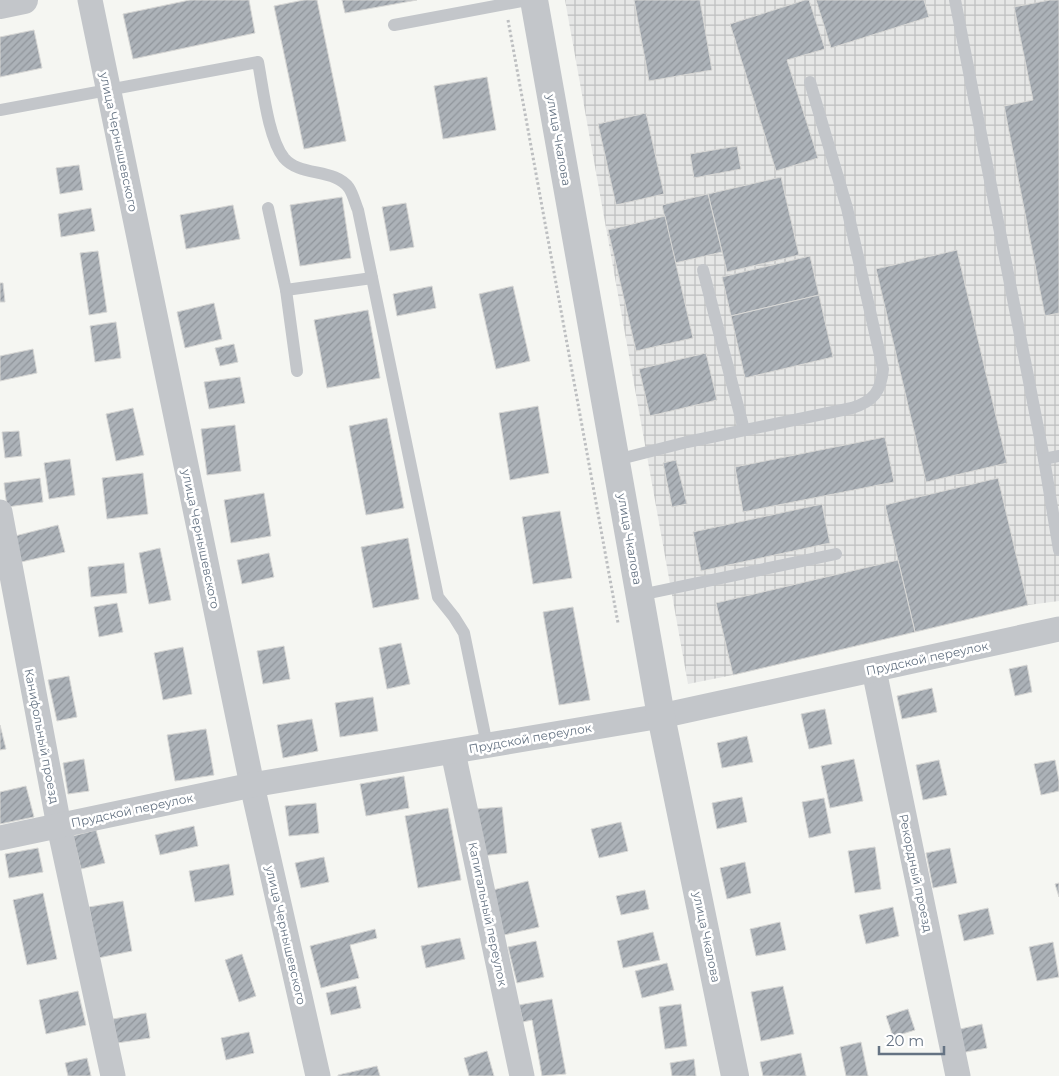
<svg xmlns="http://www.w3.org/2000/svg" width="1059" height="1076" font-family="Montserrat,sans-serif">
<style>
.industrial{fill:url(#industrial-grid)}
.building{fill:url(#building-hatch);stroke:#d7d7d5}
.lines{fill:none;stroke-linecap:round;stroke-linejoin:round}
.path{stroke:#bdbfc1;stroke-width:3;stroke-dasharray:2.5 2.5;stroke-linecap:butt}
.service{stroke:#c3c6ca;stroke-width:12}
.minor{stroke:#c3c6ca;stroke-width:25}
.tertiary{stroke:#c3c6ca;stroke-width:28}
.labels{text-anchor:middle;dominant-baseline:central;stroke-width:5;stroke-linejoin:round;paint-order:stroke}
.street-label{font-size:12px;fill:#657383;stroke:#fff}
</style>
<defs>
<pattern id="industrial-grid" width="8" height="8" patternUnits="userSpaceOnUse" patternTransform="scale(1.25)"><rect width="8" height="8" fill="#e6e7e6"/><path d="M0 4h8M4 0v8" fill="none" stroke="#bec0c0"/></pattern>
<pattern id="building-hatch" width="6" height="6" patternUnits="userSpaceOnUse" patternTransform="scale(1.25)"><rect width="6" height="6" fill="#acb2b8"/><path d="M-1 1l2-2M0 6l6-6M5 7l2-2" fill="none" stroke="#90959b"/></pattern>
</defs>
<rect width="100%" height="100%" fill="#f5f6f2"/>
<polygon class="industrial" points="565,0 1059,0 1059,601 1028,605 733,675 688,684"/>
<g class="building">
<polygon points="190,0 249,0 255,33 133,59 123,14"/>
<polygon points="304,0 317,0 346,141 304,149 274,6"/>
<polygon points="342,0 417,0 345,13"/>
<polygon points="634,0 700,0 712,70 649,81"/>
<polygon points="805,0 809,0 825,49 787,60 818,158 776,171 730,24"/>
<polygon points="816,0 924,0 929,17 831,48"/>
<polygon points="1050,0 1059,0 1059,313 1045,316 1004,106 1033,100 1014,7"/>
<polygon points="34,30 42,68 0,77 0,37"/>
<polygon points="487,77 496,130 443,139 434,86"/>
<polygon points="646,113 664,194 616,205 598,124"/>
<polygon points="737,146 741,169 694,178 690,154"/>
<polygon points="79,165 83,190 60,194 56,168"/>
<polygon points="781,177 799,255 727,272 708,194"/>
<polygon points="708,194 722,252 675,263 662,205"/>
<polygon points="342,197 351,258 300,266 290,205"/>
<polygon points="406,203 414,247 390,251 382,207"/>
<polygon points="233,205 240,239 186,249 180,215"/>
<polygon points="91,208 95,231 61,237 58,214"/>
<polygon points="665,216 693,338 636,351 608,230"/>
<polygon points="957,250 1007,463 926,482 876,269"/>
<polygon points="98,251 107,312 89,315 80,253"/>
<polygon points="810,256 819,295 731,316 722,277"/>
<polygon points="0,283 3,283 5,302 0,302"/>
<polygon points="432,286 436,308 397,316 393,294"/>
<polygon points="513,286 530,361 496,369 479,294"/>
<polygon points="819,295 833,357 745,378 731,316"/>
<polygon points="214,303 222,339 185,348 177,312"/>
<polygon points="368,310 380,378 327,388 314,320"/>
<polygon points="116,322 121,358 95,362 90,326"/>
<polygon points="234,344 238,362 220,366 215,348"/>
<polygon points="33,349 37,373 0,381 0,356"/>
<polygon points="706,353 717,400 650,416 639,369"/>
<polygon points="240,377 245,403 209,409 204,382"/>
<polygon points="538,406 549,473 510,480 499,413"/>
<polygon points="133,408 144,455 116,461 106,414"/>
<polygon points="387,418 404,508 366,515 349,426"/>
<polygon points="235,425 241,471 207,475 201,429"/>
<polygon points="19,431 22,456 5,458 2,432"/>
<polygon points="885,437 894,482 743,512 735,467"/>
<polygon points="70,459 75,495 49,499 44,463"/>
<polygon points="676,460 687,504 672,507 663,463"/>
<polygon points="143,473 148,514 107,519 102,478"/>
<polygon points="40,478 43,502 7,507 4,483"/>
<polygon points="998,478 1028,605 915,632 885,505"/>
<polygon points="264,493 271,536 231,543 224,500"/>
<polygon points="822,504 830,543 701,571 693,532"/>
<polygon points="560,511 572,578 533,584 522,517"/>
<polygon points="58,525 65,552 21,562 15,536"/>
<polygon points="408,538 419,599 373,608 361,547"/>
<polygon points="160,548 171,600 149,604 139,553"/>
<polygon points="269,553 274,577 242,584 237,560"/>
<polygon points="898,560 915,632 733,675 716,603"/>
<polygon points="124,563 127,593 91,597 88,567"/>
<polygon points="117,603 123,632 99,637 94,607"/>
<polygon points="573,607 590,700 559,705 543,612"/>
<polygon points="401,643 410,684 387,689 379,648"/>
<polygon points="284,646 290,679 263,684 257,651"/>
<polygon points="183,647 192,694 163,700 154,653"/>
<polygon points="1027,665 1032,692 1015,696 1009,669"/>
<polygon points="69,676 77,717 57,721 48,680"/>
<polygon points="932,688 937,712 902,719 897,696"/>
<polygon points="373,697 378,731 340,737 335,703"/>
<polygon points="825,709 832,744 809,749 801,714"/>
<polygon points="312,719 318,751 283,758 277,725"/>
<polygon points="0,725 6,749 0,750"/>
<polygon points="206,729 214,775 175,781 167,735"/>
<polygon points="747,736 753,762 722,768 717,743"/>
<polygon points="84,759 89,791 68,794 63,763"/>
<polygon points="854,759 863,801 830,808 821,766"/>
<polygon points="939,760 947,795 923,800 916,765"/>
<polygon points="1055,760 1059,781 1059,791 1041,795 1034,764"/>
<polygon points="404,776 409,808 366,816 360,784"/>
<polygon points="26,786 34,817 0,824 0,792"/>
<polygon points="742,797 747,822 717,829 712,803"/>
<polygon points="824,798 831,833 809,838 802,802"/>
<polygon points="316,803 319,833 289,836 285,806"/>
<polygon points="502,807 507,853 481,856 476,809"/>
<polygon points="448,808 461,880 418,888 405,816"/>
<polygon points="621,822 628,851 599,858 591,829"/>
<polygon points="194,826 198,846 160,855 155,835"/>
<polygon points="96,830 105,863 81,869 73,836"/>
<polygon points="875,847 881,889 855,893 848,851"/>
<polygon points="38,848 43,872 9,878 5,854"/>
<polygon points="950,848 957,883 933,888 926,853"/>
<polygon points="324,857 329,882 301,888 295,863"/>
<polygon points="745,862 751,893 727,899 720,868"/>
<polygon points="229,864 234,895 195,902 189,871"/>
<polygon points="528,881 539,927 504,935 493,890"/>
<polygon points="1059,883 1059,897 1055,884"/>
<polygon points="645,890 649,909 621,915 616,896"/>
<polygon points="43,893 57,959 27,965 13,900"/>
<polygon points="123,901 132,951 98,958 89,907"/>
<polygon points="893,907 899,936 866,944 859,915"/>
<polygon points="988,908 994,934 964,941 958,915"/>
<polygon points="780,922 786,950 756,956 750,929"/>
<polygon points="375,929 377,938 350,945 359,978 321,988 310,946"/>
<polygon points="653,932 660,960 623,968 617,941"/>
<polygon points="460,938 465,959 426,968 421,946"/>
<polygon points="536,941 544,977 517,983 508,947"/>
<polygon points="1053,942 1059,977 1037,981 1029,947"/>
<polygon points="242,954 256,996 239,1002 225,960"/>
<polygon points="667,963 674,990 642,998 635,971"/>
<polygon points="356,986 361,1008 331,1015 326,993"/>
<polygon points="783,986 794,1034 761,1041 751,992"/>
<polygon points="78,991 86,1025 46,1034 39,1000"/>
<polygon points="552,999 566,1074 542,1076 532,1020 523,1022 519,1005"/>
<polygon points="681,1004 687,1046 665,1049 659,1007"/>
<polygon points="908,1009 915,1030 893,1037 886,1016"/>
<polygon points="146,1013 150,1038 117,1043 113,1019"/>
<polygon points="982,1024 987,1048 961,1053 956,1030"/>
<polygon points="249,1032 254,1053 226,1060 221,1038"/>
<polygon points="861,1042 868,1076 846,1076 840,1047"/>
<polygon points="487,1051 494,1076 469,1076 464,1058"/>
<polygon points="801,1053 806,1076 763,1076 760,1062"/>
<polygon points="87,1058 91,1076 68,1076 65,1063"/>
<polygon points="694,1059 696,1076 672,1076 670,1063"/>
<polygon points="377,1066 380,1076 338,1076 338,1075"/>
</g>
<g class="lines">
<polyline class="path" points="508,20 618,623"/>
<g class="service">
<polyline points="955,0 1044,459 1059,550"/>
<polyline points="394,25 527,0"/>
<path d="M0,110L258,62C263,88 268,138 284,158C300,177 335,168 349,188C353,194 355,203 358,210L438,597L454,617L464,633L487,745"/>
<polyline points="268,208 286,290"/>
<polyline points="703,270 744,430"/>
<polyline points="297,371 286,290 372,278"/>
<polyline points="1044,459 1059,456"/>
<path d="M616,460L687,442L852,408C874,401 881,391 883,369L847,208L810,82"/>
<polyline points="640,595 836,554"/>
</g>
<g class="minor">
<polyline points="90,0 252,785 318,1076"/>
<polyline points="0,512 59,826 113,1076"/>
<polyline points="874,670 958,1076"/>
<polyline points="453,752 522,1076"/>
<polyline points="0,838 252,785 661,716 1059,629"/>
</g>
<g class="tertiary">
<polyline points="534,0 661,716 735,1076"/>
<polyline points="0,5 24,0"/>
</g>
</g>
<g class="labels">
<g class="street-label">
<text transform="translate(559 140) rotate(80)">улица Чкалова</text>
<text transform="translate(119 142) rotate(78)">улица Чернышевского</text>
<text transform="translate(201 539) rotate(78)">улица Чернышевского</text>
<text transform="translate(630 539) rotate(80)">улица Чкалова</text>
<text transform="translate(927 658) rotate(-12)">Прудской переулок</text>
<text transform="translate(42 736) rotate(79)">Канифольный проезд</text>
<text transform="translate(530 738) rotate(-10)">Прудской переулок</text>
<text transform="translate(132 810) rotate(-12)">Прудской переулок</text>
<text transform="translate(916 873) rotate(78)">Рекордный проезд</text>
<text transform="translate(488 914) rotate(78)">Капитальный переулок</text>
<text transform="translate(286 935) rotate(77)">улица Чернышевского</text>
<text transform="translate(707 937) rotate(78)">улица Чкалова</text>
</g>
</g>
<path d="M879 1046v8h65v-8" fill="none" stroke="#657383" stroke-width="2.5"/>
<text x="886" y="1046" font-size="15" fill="#657383" stroke="#ffffff" stroke-width="4" paint-order="stroke">20 m</text>
</svg>
